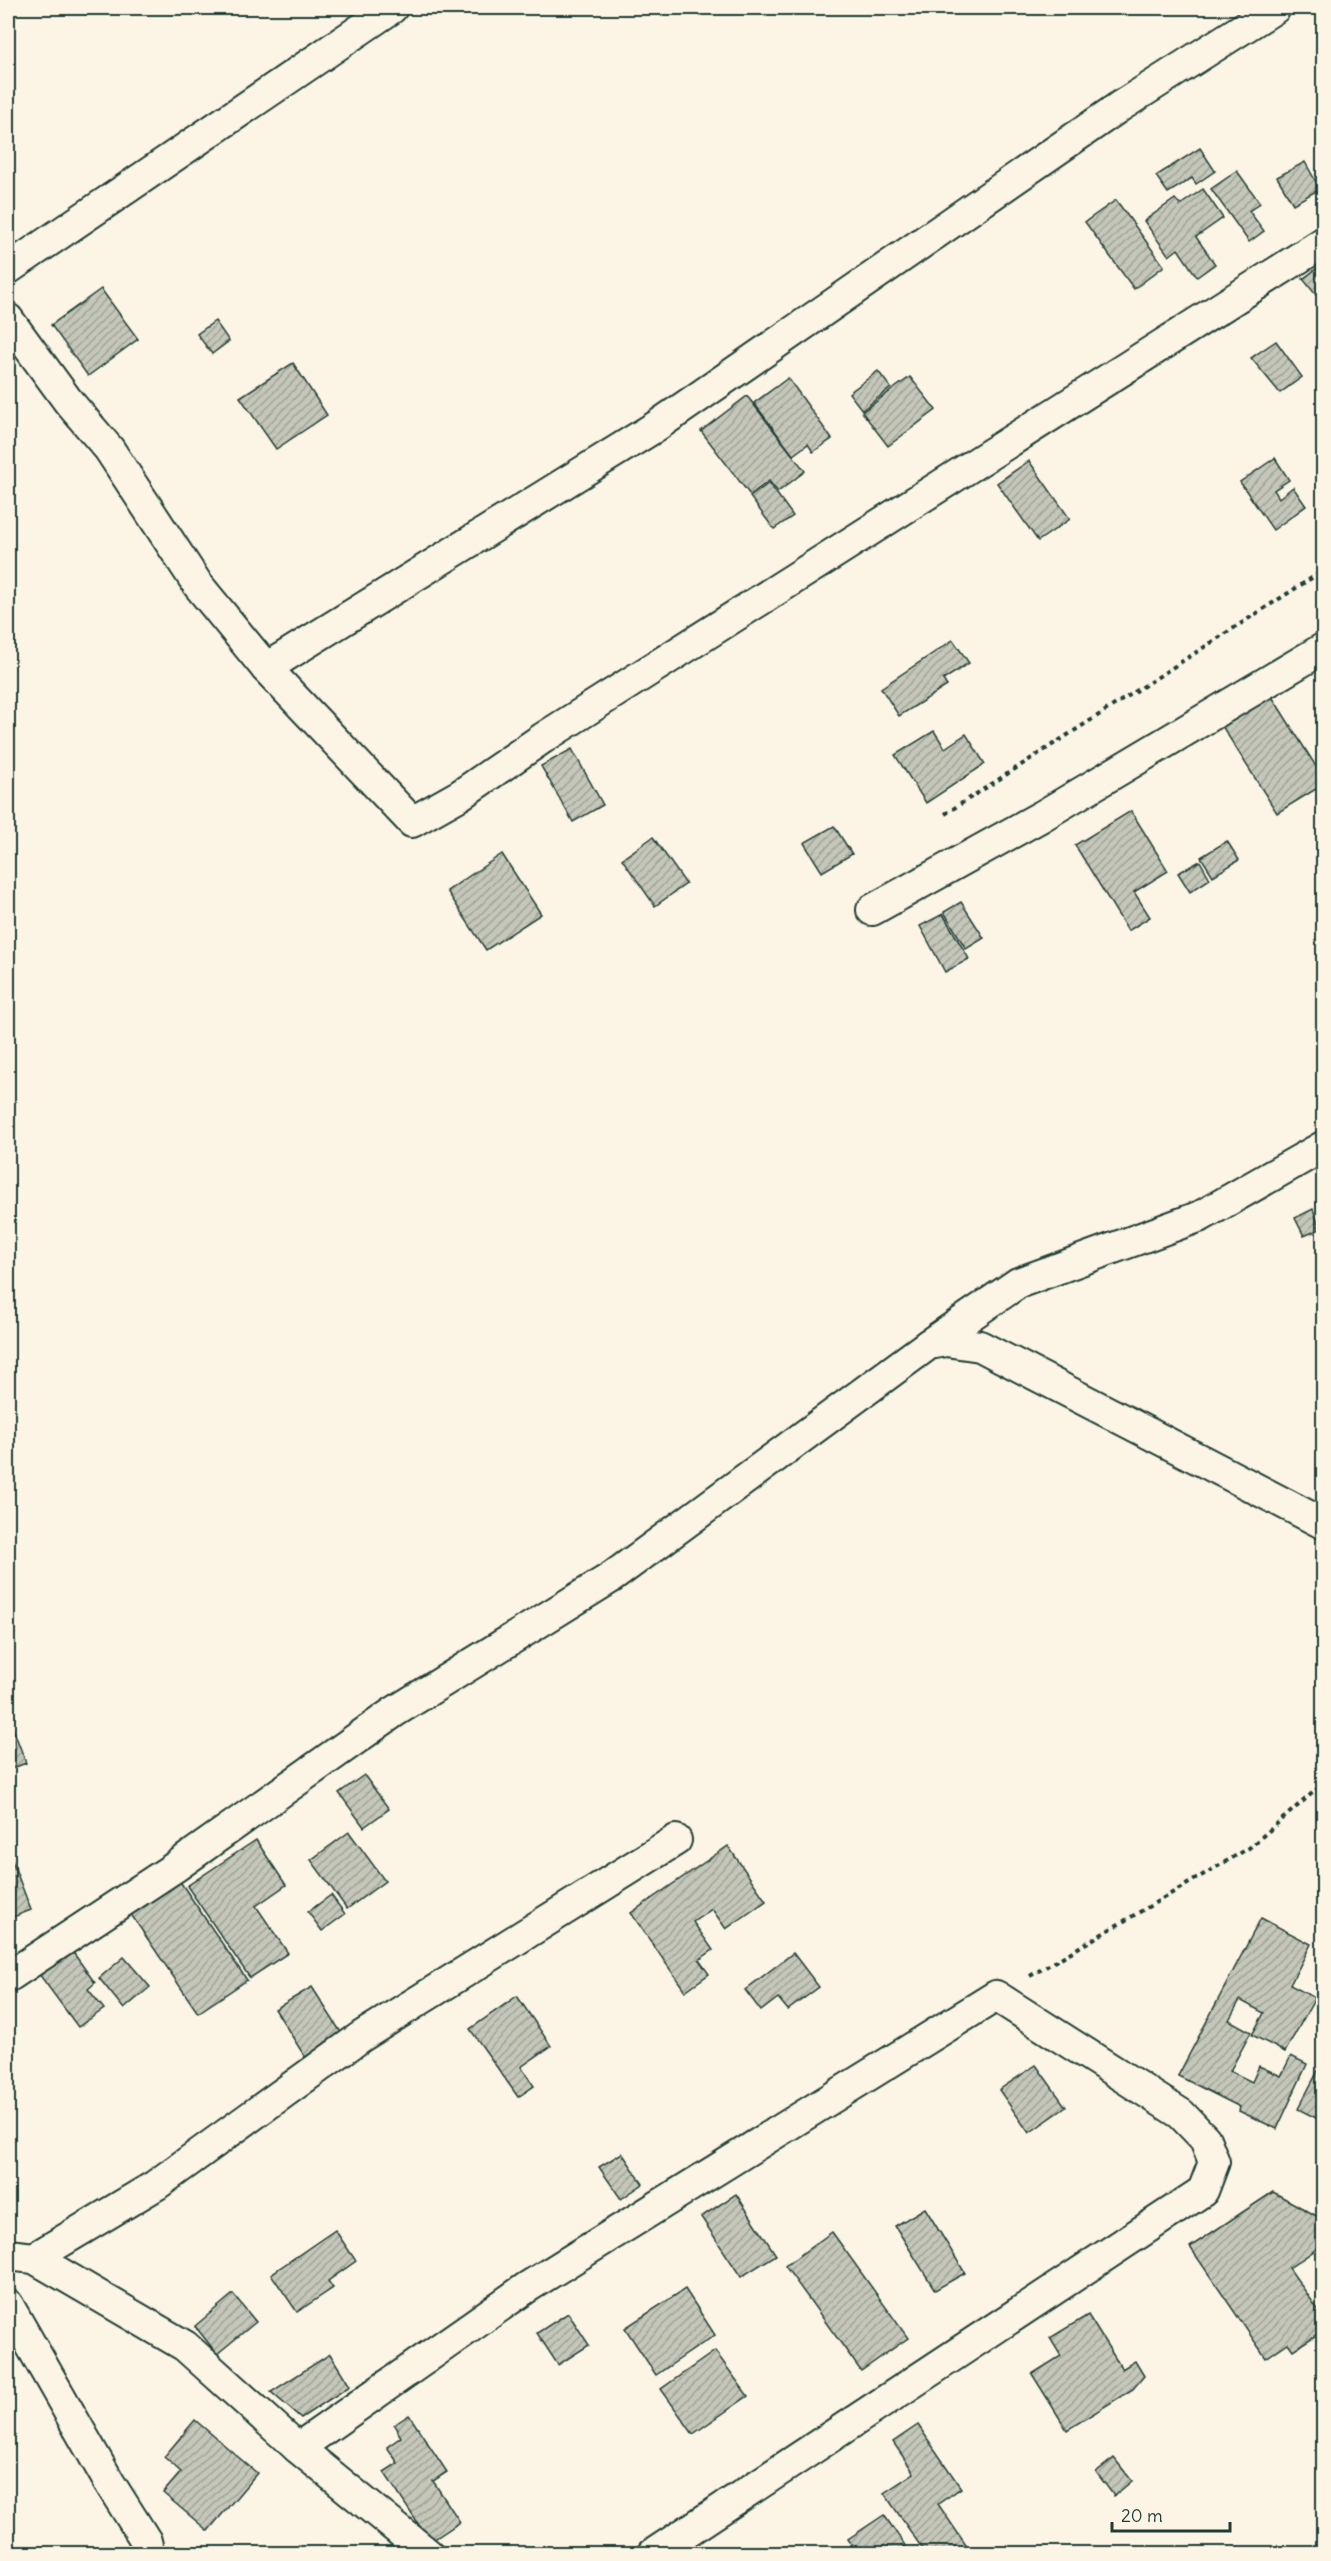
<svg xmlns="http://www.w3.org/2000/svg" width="1331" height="2561" font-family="Delius,sans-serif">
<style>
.building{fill:url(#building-hatch);stroke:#1f3d34;stroke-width:1.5}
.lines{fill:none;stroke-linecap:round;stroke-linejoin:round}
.minor-casing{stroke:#1f3d34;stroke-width:34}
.path{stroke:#1f3d34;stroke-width:4;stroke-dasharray:4.5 4.5;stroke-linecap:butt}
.minor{stroke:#fcf5e5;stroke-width:30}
</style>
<defs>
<pattern id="building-hatch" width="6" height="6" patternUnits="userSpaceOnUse" patternTransform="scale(1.5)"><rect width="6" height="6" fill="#c5c7b9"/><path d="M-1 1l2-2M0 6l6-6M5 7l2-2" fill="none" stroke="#9fa397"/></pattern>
</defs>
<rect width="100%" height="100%" fill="#fcf5e5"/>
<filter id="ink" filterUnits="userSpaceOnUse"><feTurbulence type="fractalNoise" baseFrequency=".0167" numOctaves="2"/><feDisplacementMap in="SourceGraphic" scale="12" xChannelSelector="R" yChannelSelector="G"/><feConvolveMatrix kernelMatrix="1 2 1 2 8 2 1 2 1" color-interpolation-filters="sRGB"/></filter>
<g filter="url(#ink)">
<g class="building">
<polygon points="1200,148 1215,171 1196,184 1192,178 1168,193 1156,176"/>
<polygon points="1305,162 1320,189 1293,204 1277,177"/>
<polygon points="1237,171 1260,203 1249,211 1264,231 1249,242 1211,189"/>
<polygon points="1203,189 1223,218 1196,237 1215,264 1197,277 1178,249 1169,256 1144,221 1175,199 1180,205"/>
<polygon points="1116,200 1164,266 1134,289 1085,222"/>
<polygon points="1324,263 1324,305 1303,279"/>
<polygon points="101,289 138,339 88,376 51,325"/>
<polygon points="215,321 229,341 212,354 197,334"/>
<polygon points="1276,341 1302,377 1280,393 1251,358"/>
<polygon points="293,363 327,415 276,449 240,397"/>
<polygon points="878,371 891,388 862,410 849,393"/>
<polygon points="910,377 936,410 888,446 862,412"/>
<polygon points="788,378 832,439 813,452 808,444 793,455 754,403"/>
<polygon points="747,396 805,471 778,492 769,481 750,495 701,431"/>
<polygon points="1275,458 1289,480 1274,490 1279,498 1293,487 1306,506 1273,530 1240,482"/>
<polygon points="1029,461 1070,519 1038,541 997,483"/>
<polygon points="769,483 793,516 774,529 750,497"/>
<polygon points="953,640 969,663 943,680 947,686 899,716 881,688"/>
<polygon points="1271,695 1324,779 1324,784 1277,813 1222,726"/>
<polygon points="934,731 945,748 966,734 985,764 926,803 895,755"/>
<polygon points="572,749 603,805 573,822 541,766"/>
<polygon points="1131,811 1168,871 1134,892 1150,917 1128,931 1075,845"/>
<polygon points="834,826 852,854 822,872 804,843"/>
<polygon points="653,837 686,884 655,906 622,859"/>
<polygon points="1227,841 1239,860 1213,876 1201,857"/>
<polygon points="502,854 541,914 486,950 447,891"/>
<polygon points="1200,861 1210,879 1190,892 1178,873"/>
<polygon points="961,902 984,938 966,949 944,912"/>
<polygon points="943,914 969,959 945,972 920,926"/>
<polygon points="1313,1209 1320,1229 1304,1236 1295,1218"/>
<polygon points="8,1715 26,1763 8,1770"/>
<polygon points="364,1775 389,1809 364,1827 339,1793"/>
<polygon points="349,1832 385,1881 347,1909 311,1860"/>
<polygon points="256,1840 286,1885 256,1906 288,1953 250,1978 187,1886"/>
<polygon points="728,1846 766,1901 726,1929 712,1909 693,1922 713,1950 699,1960 709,1974 685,1991 631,1913"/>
<polygon points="11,1858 31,1910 8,1919 8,1859"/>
<polygon points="179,1880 247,1980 198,2013 130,1913"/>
<polygon points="331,1895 345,1914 322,1931 308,1912"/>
<polygon points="1261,1918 1311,1944 1290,1985 1315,1998 1285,2052 1252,2035 1264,2013 1240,2000 1229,2020 1251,2032 1230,2071 1252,2082 1259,2066 1281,2076 1291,2056 1307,2064 1277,2129 1239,2111 1240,2107 1178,2076"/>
<polygon points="72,1951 95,1983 88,1989 104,2009 78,2027 39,1974"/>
<polygon points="793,1953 819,1987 788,2010 778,1998 761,2011 745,1990"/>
<polygon points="124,1957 150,1987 124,2009 99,1978"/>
<polygon points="312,1987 342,2034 305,2057 275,2009"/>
<polygon points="517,1996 551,2046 521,2067 534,2086 518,2097 470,2029"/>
<polygon points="1036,2065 1066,2107 1029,2133 999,2090"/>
<polygon points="1320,2067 1324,2069 1324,2122 1298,2109"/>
<polygon points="622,2153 643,2184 621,2199 599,2167"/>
<polygon points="1273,2192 1324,2220 1324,2244 1289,2268 1324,2318 1324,2330 1293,2350 1288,2343 1266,2358 1190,2247"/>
<polygon points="736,2194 776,2255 741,2277 701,2217"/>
<polygon points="925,2208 965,2273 935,2290 895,2226"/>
<polygon points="335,2230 356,2261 328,2281 333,2288 297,2312 271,2274"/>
<polygon points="832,2232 908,2338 861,2371 785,2266"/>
<polygon points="685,2289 715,2335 656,2375 625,2328"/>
<polygon points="233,2294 256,2322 217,2354 195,2326"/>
<polygon points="568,2313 589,2345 558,2365 537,2333"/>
<polygon points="1088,2315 1122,2369 1135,2361 1144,2376 1133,2389 1067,2430 1032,2374 1061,2356 1050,2338"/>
<polygon points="715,2351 748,2396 693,2434 661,2389"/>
<polygon points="330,2354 350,2386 301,2418 271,2392"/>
<polygon points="409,2415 447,2472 433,2481 460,2522 430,2542 384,2472 398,2463 387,2447 401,2437 394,2425"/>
<polygon points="195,2420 257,2473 208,2531 163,2493 181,2472 164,2457"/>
<polygon points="918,2425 961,2488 938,2504 972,2554 926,2554 884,2493 914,2473 893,2442"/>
<polygon points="1114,2458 1132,2481 1114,2496 1096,2472"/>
<polygon points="884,2515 911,2554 858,2554 848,2539"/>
</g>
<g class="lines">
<g class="minor-casing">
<g id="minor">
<polyline points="8,269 392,8"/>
<polyline points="8,319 68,401 109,449 198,585 266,668 412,822 460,795 543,738 1324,242"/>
<polyline points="266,668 655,427 1119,107 1275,8"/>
<polyline points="872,910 1042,816 1324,648"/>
<polyline points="929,1344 1018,1283 1201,1216 1324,1146"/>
<polyline points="8,1977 175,1867 394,1712 612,1577 929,1344 946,1341 980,1346 1324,1524"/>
<polyline points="8,2255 34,2258 185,2346 298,2448 428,2554"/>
<polyline points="34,2258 156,2185 362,2036 676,1840"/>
<polyline points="8,2305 109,2482 146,2541 149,2554"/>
<polyline points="298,2448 526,2288 996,1996 1181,2114 1205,2139 1214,2162 1203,2191 653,2554"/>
</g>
</g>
<g class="path">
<polyline points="945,814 1324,570"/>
<polyline points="1030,1976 1249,1848 1324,1783"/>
</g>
<use href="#minor" class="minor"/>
</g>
</g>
<rect width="1331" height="2561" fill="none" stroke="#fcf5e5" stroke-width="30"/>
<rect x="15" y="15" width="1301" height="2531" fill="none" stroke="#1f3d34" stroke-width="2" filter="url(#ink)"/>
<path d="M1112 2522v9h118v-9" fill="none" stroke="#1f3d34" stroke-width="3"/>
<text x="1121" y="2522" font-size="18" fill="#1f3d34" stroke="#fcf5e5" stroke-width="4.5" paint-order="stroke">20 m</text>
</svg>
